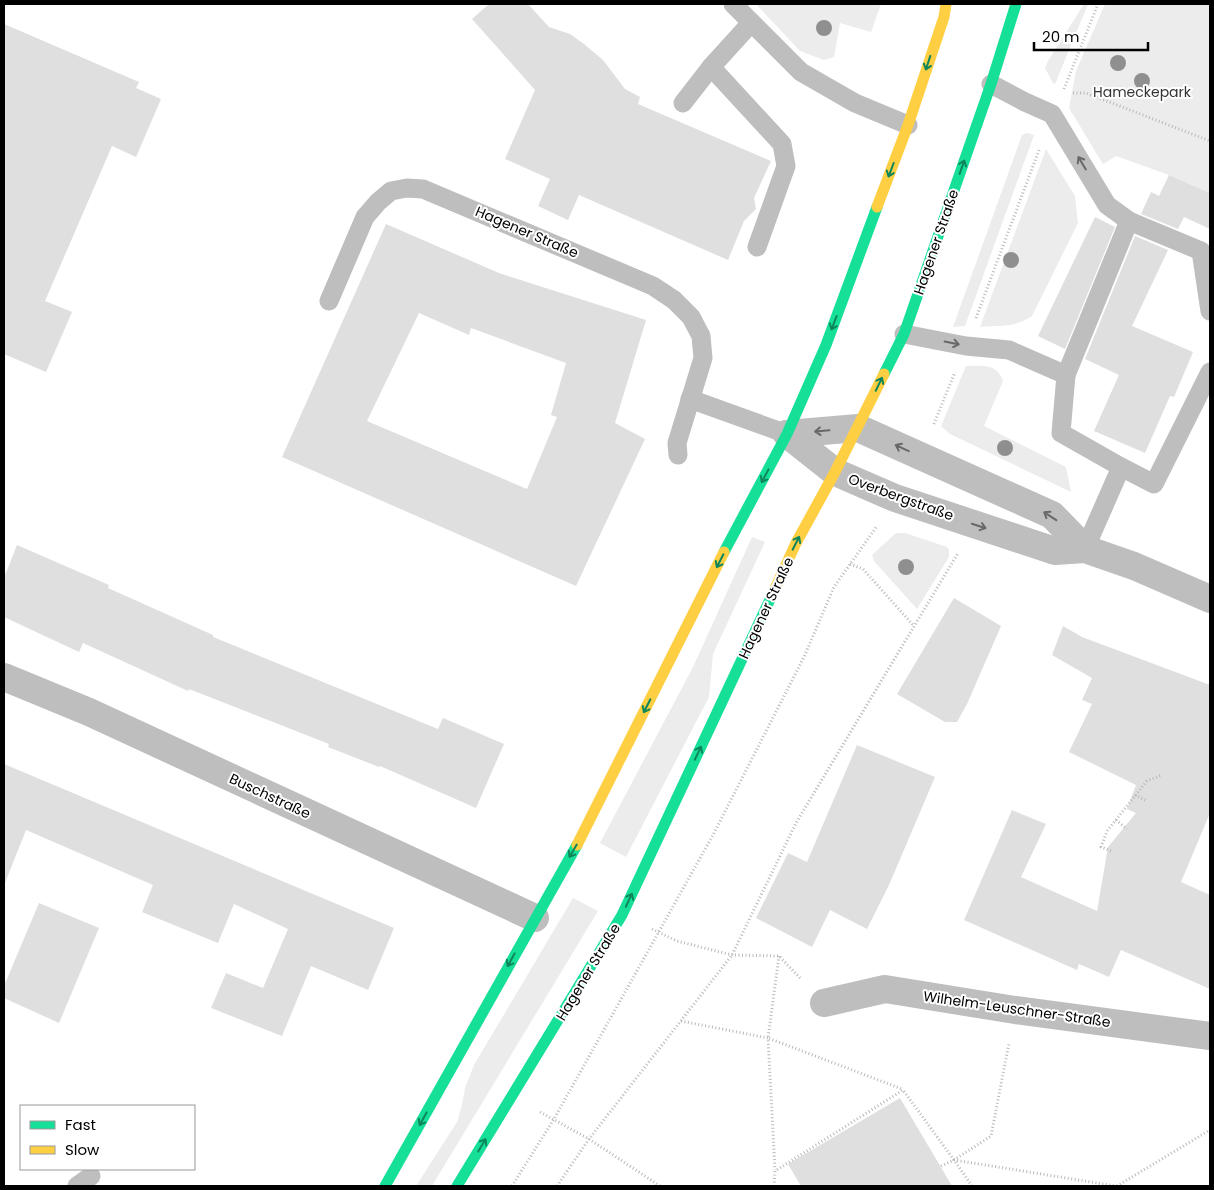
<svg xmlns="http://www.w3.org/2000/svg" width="1214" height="1190" font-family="Poppins,sans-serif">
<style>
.green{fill:#ececec}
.building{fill:#dfdfdf;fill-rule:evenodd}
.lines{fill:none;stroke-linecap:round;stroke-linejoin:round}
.path{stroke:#b9b9b9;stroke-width:3;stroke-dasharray:1 2.5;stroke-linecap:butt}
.lane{stroke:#bebebe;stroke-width:19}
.street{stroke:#bebebe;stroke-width:28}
.fast{stroke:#16e098;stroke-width:11}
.slow{stroke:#ffcf43;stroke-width:11}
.tree{fill:#8f8f8f}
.oneway{stroke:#0d865b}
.oneway2{stroke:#686868}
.labels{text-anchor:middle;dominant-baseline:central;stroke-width:4;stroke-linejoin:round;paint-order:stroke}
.park-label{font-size:14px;fill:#333;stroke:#fff}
.street-label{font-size:14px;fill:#000;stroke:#fff}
</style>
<rect width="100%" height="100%" fill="#fff"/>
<g class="green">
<polygon points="756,4 881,4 871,32 840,23 834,57 824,60 800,51"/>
<polygon points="1084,4 1088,4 1055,84 1053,83 1045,68 1048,61"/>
<polygon points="1105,4 1210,4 1210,193 1169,175 1116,156 1103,164 1069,108 1076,71"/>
<polygon points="1027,133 1034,135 965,326 953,327 1022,135"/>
<path d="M1046,149L1075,196L1078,223L1032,316C1014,328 1002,325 980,327Z"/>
<path d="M966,366C982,366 997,363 1003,381L984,426L1066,467L1071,492L950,434L941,426Z"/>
<polygon points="896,533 905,533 947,547 949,550 949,557 917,609 874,561 872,555"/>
<polygon points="752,537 765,542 713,654 709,697 626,857 600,843 693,667"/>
<polygon points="573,898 598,911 432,1186 416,1186 457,1122 462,1105 465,1088 474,1065"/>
</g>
<g class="building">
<polygon points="489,4 528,4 549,27 570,34 584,44 603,60 625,89 640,97 638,104 771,161 754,198 756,209 744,221 728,260 579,195 568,220 538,206 550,179 505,159 535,90 472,19"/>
<polygon points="4,24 139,82 136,88 161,99 136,157 112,146 45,301 72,312 46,372 4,354"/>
<polygon points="1169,175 1210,193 1210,229 1184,217 1178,229 1141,214 1151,192 1159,196"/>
<polygon points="1095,217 1115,227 1065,349 1038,336"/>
<path d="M386,224L499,273L646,320L615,423L645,439L576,586L282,457ZM419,313L469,335L471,328L566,363L551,415L557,417L527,489L367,421Z"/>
<polygon points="1135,236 1168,250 1132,326 1193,352 1174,397 1170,396 1145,453 1094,431 1119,375 1085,359"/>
<polygon points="17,545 109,585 108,588 213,635 213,637 438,729 443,718 504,744 476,808 380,766 379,767 328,747 329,744 189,689 188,691 83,643 79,652 4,617 4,578"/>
<polygon points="954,598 1001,626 967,704 957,722 945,722 897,694"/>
<polygon points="1063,626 1082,637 1210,685 1210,813 1181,882 1210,895 1210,989 1121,950 1109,977 1079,964 1077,970 964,920 1012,810 1046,824 1021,877 1097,911 1108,847 1136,813 1127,809 1136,785 1069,752 1092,704 1082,700 1092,678 1052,655"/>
<polygon points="857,745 935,777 889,885 867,929 830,910 812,947 756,918 788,853 807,862"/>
<polygon points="4,764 394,928 368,990 311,966 282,1036 211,1008 226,973 263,988 288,929 234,904 218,943 142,912 153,885 26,830 5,883 4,883"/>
<polygon points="39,903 99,928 59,1023 4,998 4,986"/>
<polygon points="900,1098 952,1186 801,1186 788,1164"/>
</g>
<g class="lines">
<g class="path">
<polyline points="1064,89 1098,4"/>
<polyline points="1073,93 1086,93 1210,141"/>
<polyline points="976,318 1039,150"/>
<polyline points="934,424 955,372"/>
<polyline points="850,564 863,569 914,626"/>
<polyline points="1135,795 1147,801"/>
<polyline points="1116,820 1127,829"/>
<polyline points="1111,851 1101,847 1107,831 1147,781 1162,775"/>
<polyline points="652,929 677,941 732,955 779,956 801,979"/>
<polyline points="779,956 768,1038 902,1089"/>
<polyline points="681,1021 768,1038 775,1170"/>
<polyline points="540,1112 589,1139 660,1186"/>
<polyline points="941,1166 954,1160 1116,1186"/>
<polyline points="512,1186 554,1119 713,835 804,657 834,587 877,526"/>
<polyline points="557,1186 589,1139 732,955 796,823 958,553"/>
<polyline points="774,1186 775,1171 903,1090 954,1160"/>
<polyline points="972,1186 954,1160 991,1136 1009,1043"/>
<polyline points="1117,1186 1210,1130"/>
</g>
<g class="lane">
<polyline points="733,4 801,72 855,103 908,125"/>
<polyline points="751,23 711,67 782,144 786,166 757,247"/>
<polyline points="991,84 1025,102 1052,114 1107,205 1129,221 1066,375 1061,433 1121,467 1085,549"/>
<polyline points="683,103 711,67"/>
<polyline points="1129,221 1201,251 1210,311"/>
<polyline points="329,301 365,217 378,202 391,191 407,188 423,189 653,286 674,300 691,317 701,336 703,358 677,443 678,455"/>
<polyline points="904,334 966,346 1009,350 1066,375"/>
<polyline points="690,399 787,434"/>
<polyline points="1121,467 1154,484 1210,372"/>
<polyline points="77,1186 91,1176"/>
</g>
<g class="street">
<polyline points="787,434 835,472 895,498 1055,551 1085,549 1134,566 1210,599"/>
<polyline points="787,434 858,428 1052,515 1085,549"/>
<polyline points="4,677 89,712 535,918"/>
<polyline points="824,1003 885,989 1015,1010 1210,1036"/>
</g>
<g class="fast">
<polyline points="884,374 904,334 991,84 1016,4"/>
<polyline points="724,552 787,434 826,345 877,207"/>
<polyline points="385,1186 577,845"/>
<polyline points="457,1186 622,915 774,591"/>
</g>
<g class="slow">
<polyline points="877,207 908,125 944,17 946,4"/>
<polyline points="774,591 796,543 835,472 884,374"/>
<polyline points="577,845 724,552"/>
</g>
</g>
<g class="tree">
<circle cx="824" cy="28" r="8"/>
<circle cx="1118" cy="63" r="8"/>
<circle cx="1142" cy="81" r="8"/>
<circle cx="1011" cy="260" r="8"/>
<circle cx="1005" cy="448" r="8"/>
<circle cx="906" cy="567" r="8"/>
</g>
<defs><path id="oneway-shaft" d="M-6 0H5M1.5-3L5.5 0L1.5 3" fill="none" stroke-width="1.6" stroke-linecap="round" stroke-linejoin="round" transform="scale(1.25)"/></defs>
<g class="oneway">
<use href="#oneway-shaft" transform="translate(928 63) rotate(108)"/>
<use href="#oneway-shaft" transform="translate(962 167) rotate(-71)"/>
<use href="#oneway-shaft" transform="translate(891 170) rotate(111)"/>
<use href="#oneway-shaft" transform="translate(834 323) rotate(111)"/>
<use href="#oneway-shaft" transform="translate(879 384) rotate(-64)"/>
<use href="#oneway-shaft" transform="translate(765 476) rotate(118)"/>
<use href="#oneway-shaft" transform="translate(796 543) rotate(-63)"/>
<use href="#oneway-shaft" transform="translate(720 561) rotate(117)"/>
<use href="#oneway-shaft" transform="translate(647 706) rotate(117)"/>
<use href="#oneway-shaft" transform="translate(698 753) rotate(-65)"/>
<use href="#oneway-shaft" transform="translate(573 851) rotate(120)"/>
<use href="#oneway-shaft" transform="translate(629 900) rotate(-65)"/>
<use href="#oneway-shaft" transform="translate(511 960) rotate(119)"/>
<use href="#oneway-shaft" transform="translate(423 1119) rotate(119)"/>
<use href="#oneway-shaft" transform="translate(482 1145) rotate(-59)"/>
</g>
<g class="oneway2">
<use href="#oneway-shaft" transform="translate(1082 163) rotate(-121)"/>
<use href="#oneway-shaft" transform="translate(952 343) rotate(11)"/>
<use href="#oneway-shaft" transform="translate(822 431) rotate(175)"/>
<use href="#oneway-shaft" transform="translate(902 448) rotate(-155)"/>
<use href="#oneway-shaft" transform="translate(1050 516) rotate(-147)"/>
<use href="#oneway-shaft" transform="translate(979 526) rotate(18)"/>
</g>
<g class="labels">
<g class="park-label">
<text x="1142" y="92">Hameckepark</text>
</g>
<g class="street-label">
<text transform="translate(527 232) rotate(23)">Hagener Straße</text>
<text transform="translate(936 242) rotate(-71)">Hagener Straße</text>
<text transform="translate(901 497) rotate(20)">Overbergstraße</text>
<text transform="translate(766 608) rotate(-65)">Hagener Straße</text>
<text transform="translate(270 796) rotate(25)">Buschstraße</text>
<text transform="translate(588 972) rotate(-59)">Hagener Straße</text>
<text transform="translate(1017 1009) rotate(8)">Wilhelm-Leuschner-Straße</text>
</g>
</g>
<rect width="1214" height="1190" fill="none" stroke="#000000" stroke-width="10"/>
<rect x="20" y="1105" width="175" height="65" fill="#ffffff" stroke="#999999"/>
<rect x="30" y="1121" width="25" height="8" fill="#16e098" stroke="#999999"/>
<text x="65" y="1130" font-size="15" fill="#000000">Fast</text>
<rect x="30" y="1146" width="25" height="8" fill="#ffcf43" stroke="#999999"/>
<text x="65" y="1155" font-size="15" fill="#000000">Slow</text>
<path d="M1034 42v8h114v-8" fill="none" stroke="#000000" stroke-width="2.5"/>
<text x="1042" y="42" font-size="15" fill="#000000" stroke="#ffffff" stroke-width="4" paint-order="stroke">20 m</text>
</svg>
